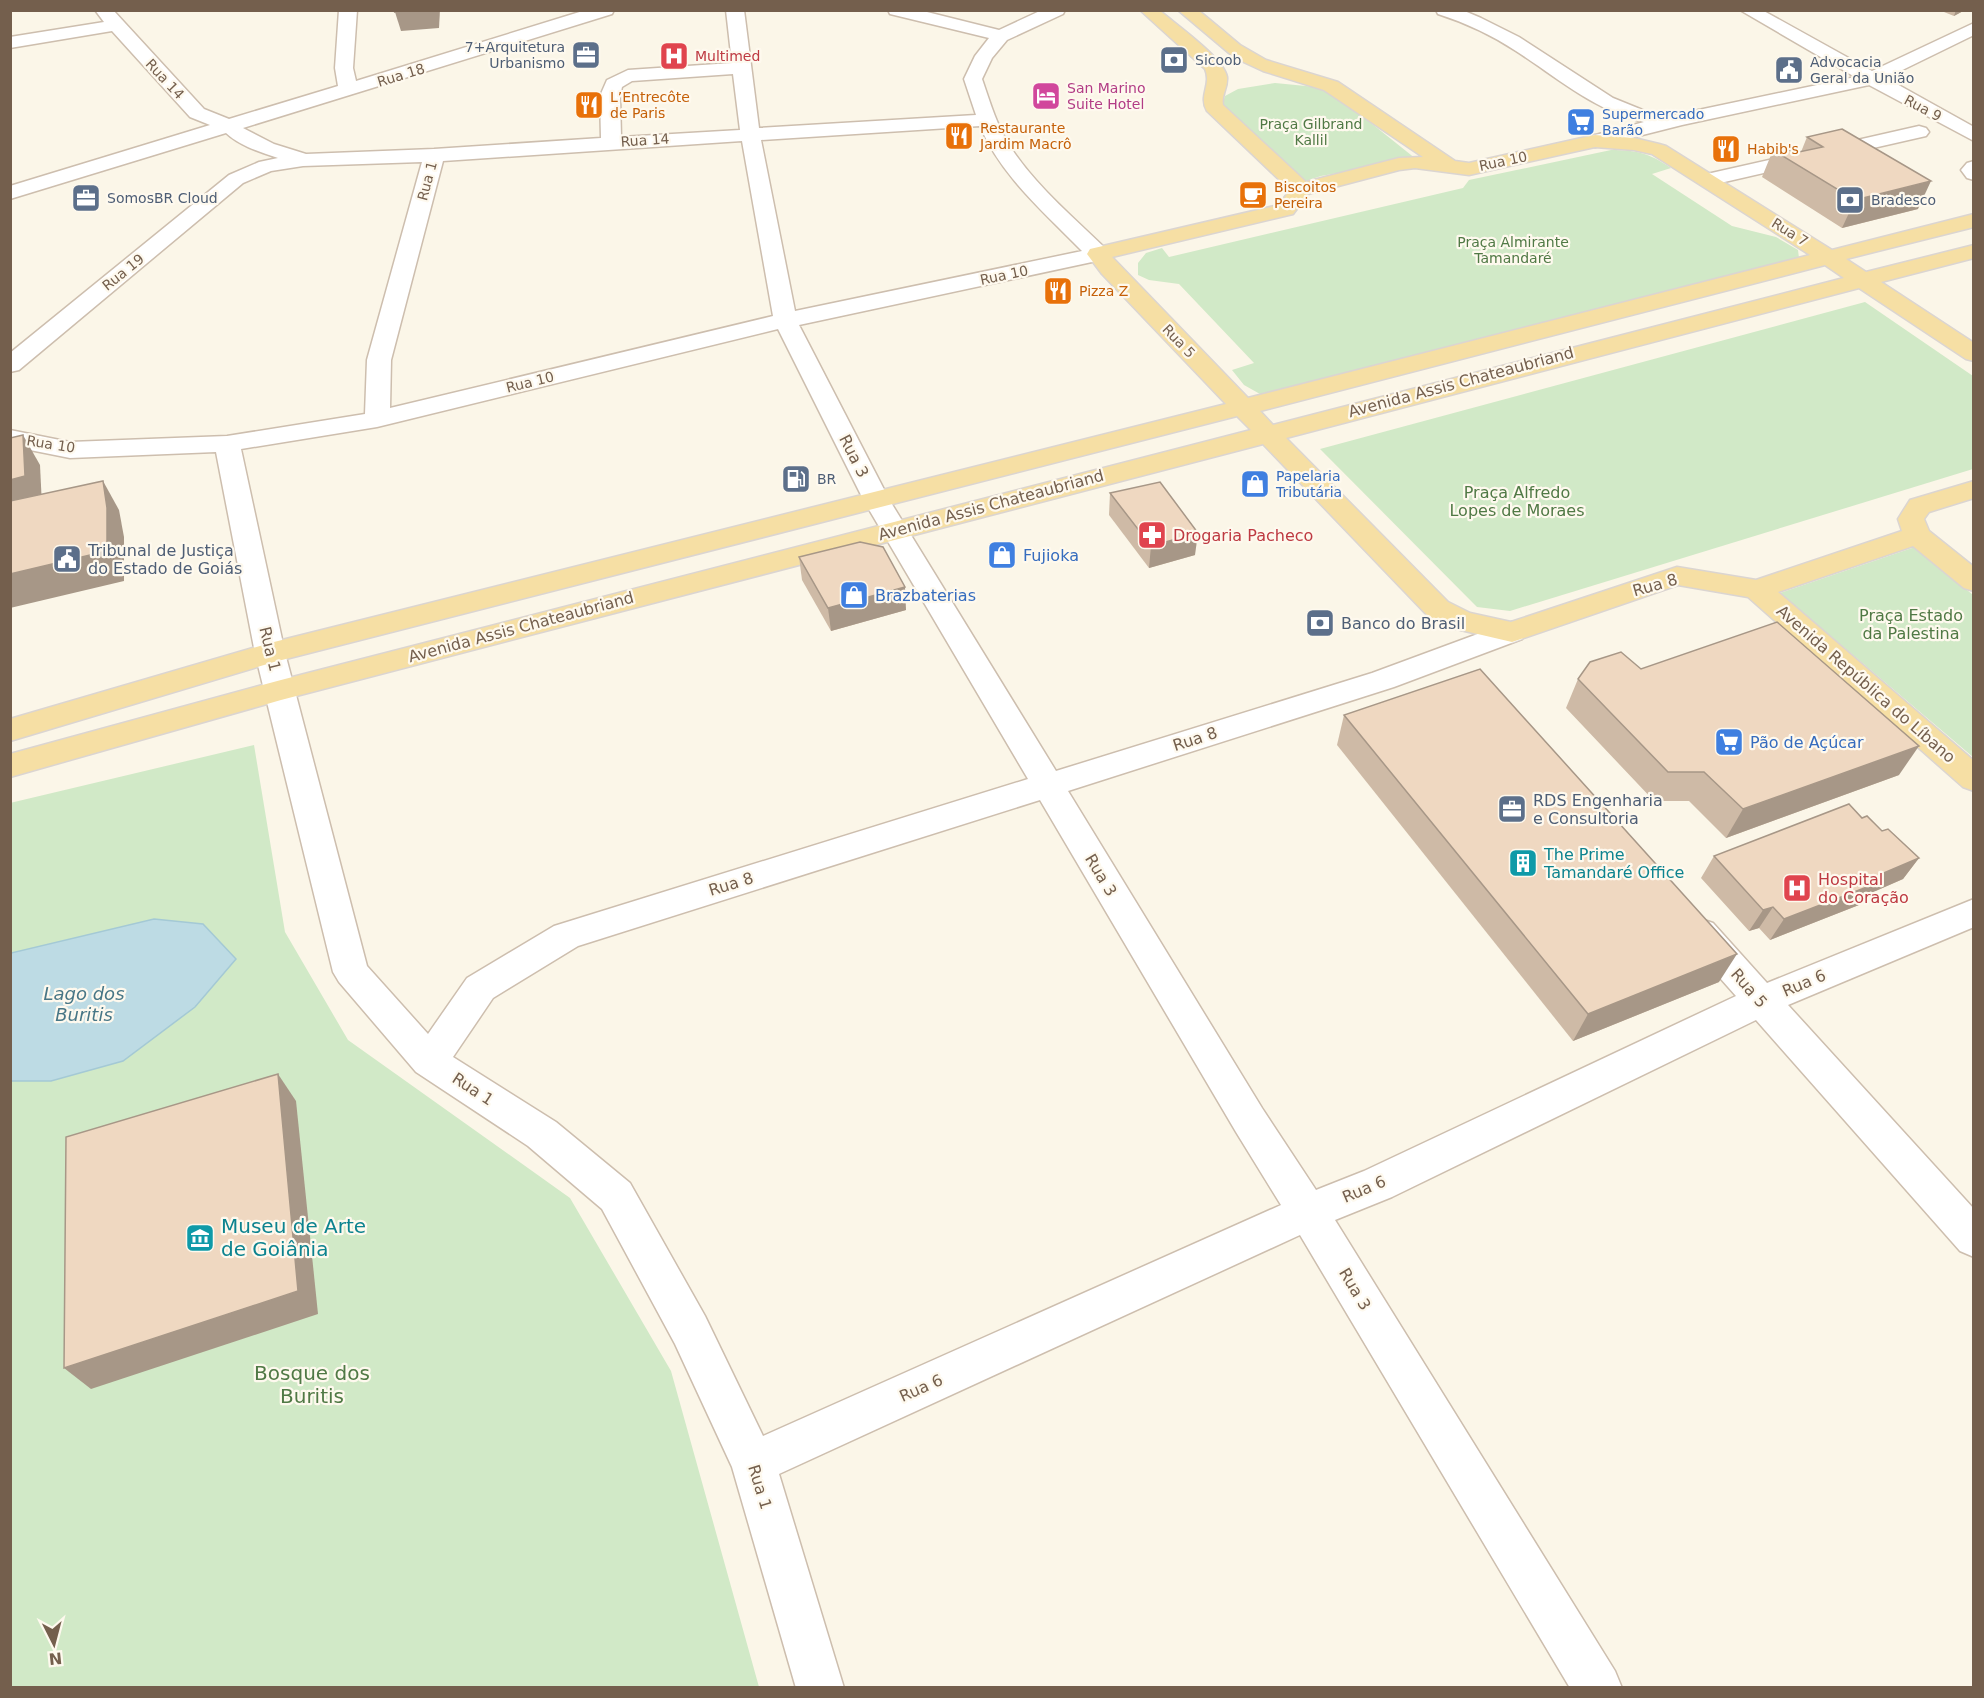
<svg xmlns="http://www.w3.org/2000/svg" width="1984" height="1698" font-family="'DejaVu Sans',sans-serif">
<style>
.green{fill:#d1e9c7}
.water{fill:#bddbe4;stroke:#a4c9d5;stroke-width:1.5}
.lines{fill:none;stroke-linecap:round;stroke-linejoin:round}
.minor-casing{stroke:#cdbeae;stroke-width:3}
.major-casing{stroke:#dbd5d1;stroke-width:3}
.minor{fill:#fff;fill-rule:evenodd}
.major{fill:#f6dfa4;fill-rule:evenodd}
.wall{fill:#cebaa6}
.shaded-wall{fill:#a79787}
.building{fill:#efd8c1;stroke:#a79787;stroke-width:1.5}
.labels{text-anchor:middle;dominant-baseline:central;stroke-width:4.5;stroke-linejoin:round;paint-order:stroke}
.far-service-label{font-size:14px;fill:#4e5e75;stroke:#fef9ee;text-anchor:start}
.far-health-label{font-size:14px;fill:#be3a42;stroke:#fef9ee;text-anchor:start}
.far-street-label{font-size:14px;fill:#745f4d;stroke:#fef9ee}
.far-hotel-label{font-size:14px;fill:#b23c85;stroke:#fef9ee;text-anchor:start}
.far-food-label{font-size:14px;fill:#c56008;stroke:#fef9ee;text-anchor:start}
.far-shop-label{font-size:14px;fill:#366cbe;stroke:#fef9ee;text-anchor:start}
.far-park-label{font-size:14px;fill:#507945;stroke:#fef9ee}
.street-label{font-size:16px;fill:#745f4d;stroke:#fef9ee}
.park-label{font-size:16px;fill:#507945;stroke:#fef9ee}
.health-label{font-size:16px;fill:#be3a42;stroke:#fef9ee;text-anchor:start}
.service-label{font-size:16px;fill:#4e5e75;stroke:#fef9ee;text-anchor:start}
.shop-label{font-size:16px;fill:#366cbe;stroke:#fef9ee;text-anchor:start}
.culture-label{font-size:16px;fill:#0d838f;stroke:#fef9ee;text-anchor:start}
.water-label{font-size:18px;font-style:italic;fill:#477686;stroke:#fef9ee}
.near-culture-label{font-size:20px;fill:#0d838f;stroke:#fef9ee;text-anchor:start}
.near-park-label{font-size:20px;fill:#507945;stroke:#fef9ee}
</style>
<rect width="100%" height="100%" fill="#fbf6e8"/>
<g class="green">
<polygon points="1275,83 1316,87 1336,95 1416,159 1321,176 1303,182 1222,105 1225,96 1238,89"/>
<path d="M1611,150C1637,150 1649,153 1671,168L1652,174L1732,226L1776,237L1798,250L1799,258L1260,394L1244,385L1232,370L1254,363L1179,284L1149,280L1138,275V263L1146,253L1162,248L1169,257L1463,188L1469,180Z"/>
<polygon points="1865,302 1973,376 1973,469 1510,611 1477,607 1320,449"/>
<polygon points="1915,547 1973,595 1973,757 1780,593"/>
<polygon points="254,745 285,932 348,1040 570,1198 671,1371 759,1687 11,1687 10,803"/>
</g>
<polygon class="water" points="154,919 203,924 236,959 195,1007 123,1061 51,1081 11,1081 11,953"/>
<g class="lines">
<g class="minor-casing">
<g id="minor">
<path d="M95,10H113L204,109L229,119L338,86L335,68L339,10H357L353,68L356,81L586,10H614L612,14L243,128L274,144L306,154L434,149L601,138L600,96L607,80L628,70L732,63L726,10H744L759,128L976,115L964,79L975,56L989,38L890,14L888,10H919L999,30L1042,10H1065L1063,14L1007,40L992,58L982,79C990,102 997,127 1011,148C1036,186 1073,217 1106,249L1109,254L1106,259L799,325L890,501L1056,771L1372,673L1502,625L1512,622L1522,625L1526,632L1522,639L1394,687L1068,791L1262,1108L1316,1190L1364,1171L1736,996L1689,943L1684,933L1689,923L1701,919L1713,923L1767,983L1974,899V927L1788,1005L1974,1209V1257L1960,1251L1756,1020L1392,1197L1335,1220L1615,1671L1622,1688H1570L1300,1235L779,1474L844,1688H796L732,1467L675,1344L602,1209L528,1146L416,1072L339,982L333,972L255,653L216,452L70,458L10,446V430L70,442L227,436L365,414L367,360L422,162L303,166L271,171L243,183L19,370L10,372V353L229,175L259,162L278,158C260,152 240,146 226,133L10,199V186L210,125L190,117L112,31L10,48V37L104,22ZM733,74L740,130L621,137L620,96L622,87L632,81ZM980,126C1001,176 1045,213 1082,251L795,311L761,140ZM742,141L773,316L390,408L391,360L443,161ZM778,329L864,501L1028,779L554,926L467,978L428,1034L367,966L285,653L241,449L377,427ZM1040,800L1236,1132L1281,1205L763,1436L705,1316L630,1183L556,1122L453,1057L493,998L578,946Z"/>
<path d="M1436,10H1462L1481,18L1519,37L1613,98L1645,111L1670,116L1855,77L1740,10H1762L1872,71L1974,23V35L1886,78L1974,127V141L1869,85L1682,125L1595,147L1588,145L1585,141L1588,137L1644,122C1595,111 1558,78 1516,51C1492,35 1466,23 1438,14Z"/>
<polygon points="1919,126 1926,128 1929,132 1926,136 1707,186 1700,184 1697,180 1700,176 1707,174"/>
<polygon points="1974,161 1974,180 1967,178 1961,170 1967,163"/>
</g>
</g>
<g class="major-casing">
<path id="major" d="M1140,10H1159C1175,24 1224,58 1227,77C1228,88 1221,95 1223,105L1306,182L1399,158L1423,157L1324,90L1263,71L1235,58L1178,10H1198L1240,45L1266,60L1338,82L1455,161L1469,163L1595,135L1634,138L1659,144L1666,146L1832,250L1974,214V227L1846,259L1866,272L1974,245V258L1881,282L1974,343V361L1966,359L1859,288L1286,438L1448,602L1470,613L1511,622L1677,567L1756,580L1902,531L1898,519L1910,500L1974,481V498L1929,512L1924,519L1929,531L1974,567V591L1964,588L1913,546L1778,592L1974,761V791L1963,787L1748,597L1678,585L1512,642L1452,628L1428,616L1263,444L281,700L10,777V754L281,680L1251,430L1237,416L274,662L10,741V719L270,643L1226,404L1102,274L1087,254L1090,249L1279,205L1290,190L1207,111C1198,96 1212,85 1205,69ZM1595,147L1634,150L1652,154L1810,255L1248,398L1112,257L1293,214L1308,194L1399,170L1415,168L1469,175ZM1825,265L1844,278L1273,425L1260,411Z"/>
</g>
<use href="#minor" class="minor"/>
<use href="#major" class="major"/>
</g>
<g class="wall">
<polygon points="1939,10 1965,10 1954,16"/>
<polygon points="1842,129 1918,209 1842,228 1762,177 1773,150 1794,153 1801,152 1807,137"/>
<polygon points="1110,493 1195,555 1149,568 1109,515"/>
<polygon points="799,557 906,610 831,631 802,580"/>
<polygon points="1641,669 1899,775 1726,838 1689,801 1654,801 1566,708 1578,679"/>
<polygon points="1344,715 1719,982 1573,1041 1337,745"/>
<polygon points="1862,818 1919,858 1903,879 1871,893 1864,903 1770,940 1759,928 1749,931 1701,878 1714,856"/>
</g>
<g class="shaded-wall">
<polygon points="413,10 440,10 439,28 401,31 395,12"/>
<polygon points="1956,10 1965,10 1954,16"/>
<polygon points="1931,181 1918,209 1842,228 1855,200"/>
<polygon points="23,435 40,465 42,506 10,513 10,480"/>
<polygon points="103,481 119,510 124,537 124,581 10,608 10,574"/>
<polygon points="1198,533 1195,555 1149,568 1151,546"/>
<polygon points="905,587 906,610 831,631 828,608"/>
<polygon points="1919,746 1899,775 1726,838 1743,809"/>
<polygon points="1919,858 1903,879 1871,893 1864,903 1770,940 1784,919 1879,875"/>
<polygon points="1773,907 1759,928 1749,931 1763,910"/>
<polygon points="1737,954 1719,982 1573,1041 1588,1014"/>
<polygon points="278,1074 296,1101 318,1314 91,1389 64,1368"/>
</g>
<g class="building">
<polygon points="396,10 413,10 395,12"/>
<polygon points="1842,129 1931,181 1855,200 1773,150 1784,147 1794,153 1823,147 1807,137"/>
<polygon points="23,435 25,476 10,480 10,438"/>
<polygon points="103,481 107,508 107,551 10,574 10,501"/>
<polygon points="1160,482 1198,533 1151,546 1110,493"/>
<polygon points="860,542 883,547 905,587 828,608 799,557"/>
<polygon points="1777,622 1919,746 1743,809 1704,772 1668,772 1578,679 1590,662 1621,652 1641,669"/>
<polygon points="1480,669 1737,954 1588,1014 1344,715"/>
<polygon points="1849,804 1862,818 1867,816 1882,831 1888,829 1919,858 1879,875 1880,882 1784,919 1773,907 1763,910 1714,856"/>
<polygon points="278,1074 298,1291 64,1368 66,1137"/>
</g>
<defs>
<g id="office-square" transform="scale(1.5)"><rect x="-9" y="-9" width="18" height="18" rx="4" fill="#5c6f8a" stroke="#fef9ee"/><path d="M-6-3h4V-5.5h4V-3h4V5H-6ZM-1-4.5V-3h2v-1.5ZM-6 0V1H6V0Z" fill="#fff"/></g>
<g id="hospital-square" transform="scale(1.5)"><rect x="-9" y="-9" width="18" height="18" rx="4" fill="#e0444e" stroke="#fef9ee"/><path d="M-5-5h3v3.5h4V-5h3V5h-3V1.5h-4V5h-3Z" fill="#fff"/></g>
<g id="bank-square" transform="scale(1.5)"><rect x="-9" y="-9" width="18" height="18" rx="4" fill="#5c6f8a" stroke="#fef9ee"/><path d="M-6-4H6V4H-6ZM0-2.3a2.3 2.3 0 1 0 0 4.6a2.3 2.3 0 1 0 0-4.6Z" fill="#fff"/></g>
<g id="civic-square" transform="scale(1.5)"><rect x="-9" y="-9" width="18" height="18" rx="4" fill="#5c6f8a" stroke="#fef9ee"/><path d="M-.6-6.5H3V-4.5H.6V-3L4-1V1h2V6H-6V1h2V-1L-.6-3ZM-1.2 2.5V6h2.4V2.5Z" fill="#fff"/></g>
<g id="hotel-square" transform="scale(1.5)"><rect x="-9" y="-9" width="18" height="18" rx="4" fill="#d1479c" stroke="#fef9ee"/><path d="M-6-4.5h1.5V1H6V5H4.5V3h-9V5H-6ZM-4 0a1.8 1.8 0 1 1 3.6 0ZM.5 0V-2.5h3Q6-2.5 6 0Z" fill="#fff"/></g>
<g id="restaurant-square" transform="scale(1.5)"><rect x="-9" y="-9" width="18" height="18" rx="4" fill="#e8710a" stroke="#fef9ee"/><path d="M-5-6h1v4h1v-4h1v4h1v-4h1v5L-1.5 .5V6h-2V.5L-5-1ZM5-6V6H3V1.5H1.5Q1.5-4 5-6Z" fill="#fff"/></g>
<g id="supermarket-square" transform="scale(1.5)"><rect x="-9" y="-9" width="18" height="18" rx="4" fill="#3f7fe0" stroke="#fef9ee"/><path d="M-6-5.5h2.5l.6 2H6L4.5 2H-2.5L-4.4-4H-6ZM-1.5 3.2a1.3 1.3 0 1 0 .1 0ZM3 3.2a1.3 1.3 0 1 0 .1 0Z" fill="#fff"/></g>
<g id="cafe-square" transform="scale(1.5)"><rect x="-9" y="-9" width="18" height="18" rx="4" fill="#e8710a" stroke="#fef9ee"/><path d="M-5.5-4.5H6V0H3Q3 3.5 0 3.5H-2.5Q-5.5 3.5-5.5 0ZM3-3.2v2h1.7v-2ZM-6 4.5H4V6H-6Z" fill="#fff"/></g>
<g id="fuel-square" transform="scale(1.5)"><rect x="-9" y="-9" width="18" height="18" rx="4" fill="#5c6f8a" stroke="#fef9ee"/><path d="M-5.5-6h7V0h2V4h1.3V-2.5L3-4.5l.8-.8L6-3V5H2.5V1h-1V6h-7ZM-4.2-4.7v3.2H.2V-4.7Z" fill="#fff"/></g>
<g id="shop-square" transform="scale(1.5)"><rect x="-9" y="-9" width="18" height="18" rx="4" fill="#3f7fe0" stroke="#fef9ee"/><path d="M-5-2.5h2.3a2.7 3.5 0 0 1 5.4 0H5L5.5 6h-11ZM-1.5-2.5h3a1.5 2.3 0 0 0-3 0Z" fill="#fff"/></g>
<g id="pharmacy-square" transform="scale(1.5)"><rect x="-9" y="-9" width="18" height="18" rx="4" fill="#e0444e" stroke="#fef9ee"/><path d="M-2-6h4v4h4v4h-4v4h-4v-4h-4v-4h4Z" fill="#fff"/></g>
<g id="building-square" transform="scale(1.5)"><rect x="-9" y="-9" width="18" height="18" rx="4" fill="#0f9aa8" stroke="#fef9ee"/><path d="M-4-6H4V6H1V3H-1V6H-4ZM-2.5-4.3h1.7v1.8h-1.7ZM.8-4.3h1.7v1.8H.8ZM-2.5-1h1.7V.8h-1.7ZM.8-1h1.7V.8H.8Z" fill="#fff"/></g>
<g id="museum-square" transform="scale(1.5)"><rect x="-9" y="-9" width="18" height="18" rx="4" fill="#0f9aa8" stroke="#fef9ee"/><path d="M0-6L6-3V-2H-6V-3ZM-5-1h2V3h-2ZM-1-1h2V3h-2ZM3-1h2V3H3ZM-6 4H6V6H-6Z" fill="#fff"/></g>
</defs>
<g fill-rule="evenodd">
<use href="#office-square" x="586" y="55"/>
<use href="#hospital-square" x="674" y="56"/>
<use href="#bank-square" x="1174" y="60"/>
<use href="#civic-square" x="1789" y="70"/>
<use href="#hotel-square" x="1046" y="96"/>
<use href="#restaurant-square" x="589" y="105"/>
<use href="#supermarket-square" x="1581" y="122"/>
<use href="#restaurant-square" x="959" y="136"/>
<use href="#restaurant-square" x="1726" y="149"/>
<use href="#cafe-square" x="1253" y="195"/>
<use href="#office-square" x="86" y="198"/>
<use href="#bank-square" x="1850" y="200"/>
<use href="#restaurant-square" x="1058" y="291"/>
<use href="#fuel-square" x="796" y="479"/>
<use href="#shop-square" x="1255" y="484"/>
<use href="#pharmacy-square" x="1152" y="535"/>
<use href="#shop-square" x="1002" y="555"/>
<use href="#civic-square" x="67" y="559"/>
<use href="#shop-square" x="854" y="595"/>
<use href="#bank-square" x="1320" y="623"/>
<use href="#supermarket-square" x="1729" y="742"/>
<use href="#office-square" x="1512" y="809"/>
<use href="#building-square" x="1523" y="863"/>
<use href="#hospital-square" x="1797" y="888"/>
<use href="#museum-square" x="200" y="1238"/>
</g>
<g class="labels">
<g class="far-service-label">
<text x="565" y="47" text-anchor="end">7+Arquitetura<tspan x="565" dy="16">Urbanismo</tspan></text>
<text x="1195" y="60">Sicoob</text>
<text x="1810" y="62">Advocacia<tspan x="1810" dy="16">Geral da União</tspan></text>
<text x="107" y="198">SomosBR Cloud</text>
<text x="1871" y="200">Bradesco</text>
<text x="817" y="479">BR</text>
</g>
<g class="far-health-label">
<text x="695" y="56">Multimed</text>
</g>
<g class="far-street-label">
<text transform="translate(401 75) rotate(-17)">Rua 18</text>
<text transform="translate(165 79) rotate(47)">Rua 14</text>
<text transform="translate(1923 108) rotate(28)">Rua 9</text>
<text transform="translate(645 140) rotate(-4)">Rua 14</text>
<text transform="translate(1503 161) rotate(-12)">Rua 10</text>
<text transform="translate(427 181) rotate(-75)">Rua 1</text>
<text transform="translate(1790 232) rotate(32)">Rua 7</text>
<text transform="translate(123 272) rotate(-39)">Rua 19</text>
<text transform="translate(1004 275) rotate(-12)">Rua 10</text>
<text transform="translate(1179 341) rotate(46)">Rua 5</text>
<text transform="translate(530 382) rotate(-14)">Rua 10</text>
<text transform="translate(51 444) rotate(9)">Rua 10</text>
</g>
<g class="far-hotel-label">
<text x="1067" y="88">San Marino<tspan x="1067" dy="16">Suite Hotel</tspan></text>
</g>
<g class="far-food-label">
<text x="610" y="97">L’Entrecôte<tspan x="610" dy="16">de Paris</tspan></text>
<text x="980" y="128">Restaurante<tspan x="980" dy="16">Jardim Macrô</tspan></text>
<text x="1747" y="149">Habib's</text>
<text x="1274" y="187">Biscoitos<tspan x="1274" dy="16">Pereira</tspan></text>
<text x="1079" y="291">Pizza Z</text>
</g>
<g class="far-shop-label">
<text x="1602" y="114">Supermercado<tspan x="1602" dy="16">Barão</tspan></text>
<text x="1276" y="476">Papelaria<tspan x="1276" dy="16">Tributária</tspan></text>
</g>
<g class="far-park-label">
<text x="1311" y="124">Praça Gilbrand<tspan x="1311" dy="16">Kallil</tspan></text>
<text x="1513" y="242">Praça Almirante<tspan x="1513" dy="16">Tamandaré</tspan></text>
</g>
<g class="street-label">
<text transform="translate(1461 382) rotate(-15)">Avenida Assis Chateaubriand</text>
<text transform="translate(854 456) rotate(63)">Rua 3</text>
<text transform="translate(991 505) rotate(-15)">Avenida Assis Chateaubriand</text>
<text transform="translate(1655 585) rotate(-16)">Rua 8</text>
<text transform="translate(521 627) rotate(-15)">Avenida Assis Chateaubriand</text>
<text transform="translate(270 649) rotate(76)">Rua 1</text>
<text transform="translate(1866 684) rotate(41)">Avenida República do Líbano</text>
<text transform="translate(1195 739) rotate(-18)">Rua 8</text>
<text transform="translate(1101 875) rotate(59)">Rua 3</text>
<text transform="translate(731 884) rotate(-17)">Rua 8</text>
<text transform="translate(1804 983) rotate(-23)">Rua 6</text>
<text transform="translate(1749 988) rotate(49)">Rua 5</text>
<text transform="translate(473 1089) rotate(33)">Rua 1</text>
<text transform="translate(1364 1189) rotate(-23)">Rua 6</text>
<text transform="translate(1355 1289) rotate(59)">Rua 3</text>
<text transform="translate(921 1388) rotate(-24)">Rua 6</text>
<text transform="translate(760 1487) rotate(73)">Rua 1</text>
</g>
<g class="park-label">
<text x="1517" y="492">Praça Alfredo<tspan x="1517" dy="18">Lopes de Moraes</tspan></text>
<text x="1911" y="615">Praça Estado<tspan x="1911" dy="18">da Palestina</tspan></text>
</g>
<g class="health-label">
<text x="1173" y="535">Drogaria Pacheco</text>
<text x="1818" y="879">Hospital<tspan x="1818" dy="18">do Coração</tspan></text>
</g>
<g class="service-label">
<text x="88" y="550">Tribunal de Justiça<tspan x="88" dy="18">do Estado de Goiás</tspan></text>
<text x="1341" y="623">Banco do Brasil</text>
<text x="1533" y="800">RDS Engenharia<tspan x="1533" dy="18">e Consultoria</tspan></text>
</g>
<g class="shop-label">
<text x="1023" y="555">Fujioka</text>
<text x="875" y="595">Brazbaterias</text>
<text x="1750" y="742">Pão de Açúcar</text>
</g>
<g class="culture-label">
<text x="1544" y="854">The Prime<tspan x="1544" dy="18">Tamandaré Office</tspan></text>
</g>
<g class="water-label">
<text x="84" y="993">Lago dos<tspan x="84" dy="21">Buritis</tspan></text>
</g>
<g class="near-culture-label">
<text x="221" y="1226">Museu de Arte<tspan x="221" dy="23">de Goiânia</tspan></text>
</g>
<g class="near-park-label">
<text x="312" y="1373">Bosque dos<tspan x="312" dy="23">Buritis</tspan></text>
</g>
</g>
<rect width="1984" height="1698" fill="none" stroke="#745f4d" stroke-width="24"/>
<g transform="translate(54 1644) rotate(174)" stroke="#fef9ee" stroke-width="4.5" paint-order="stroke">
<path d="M0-4.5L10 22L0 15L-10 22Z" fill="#745f4d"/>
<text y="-9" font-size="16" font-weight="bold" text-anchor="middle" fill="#745f4d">N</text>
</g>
</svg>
